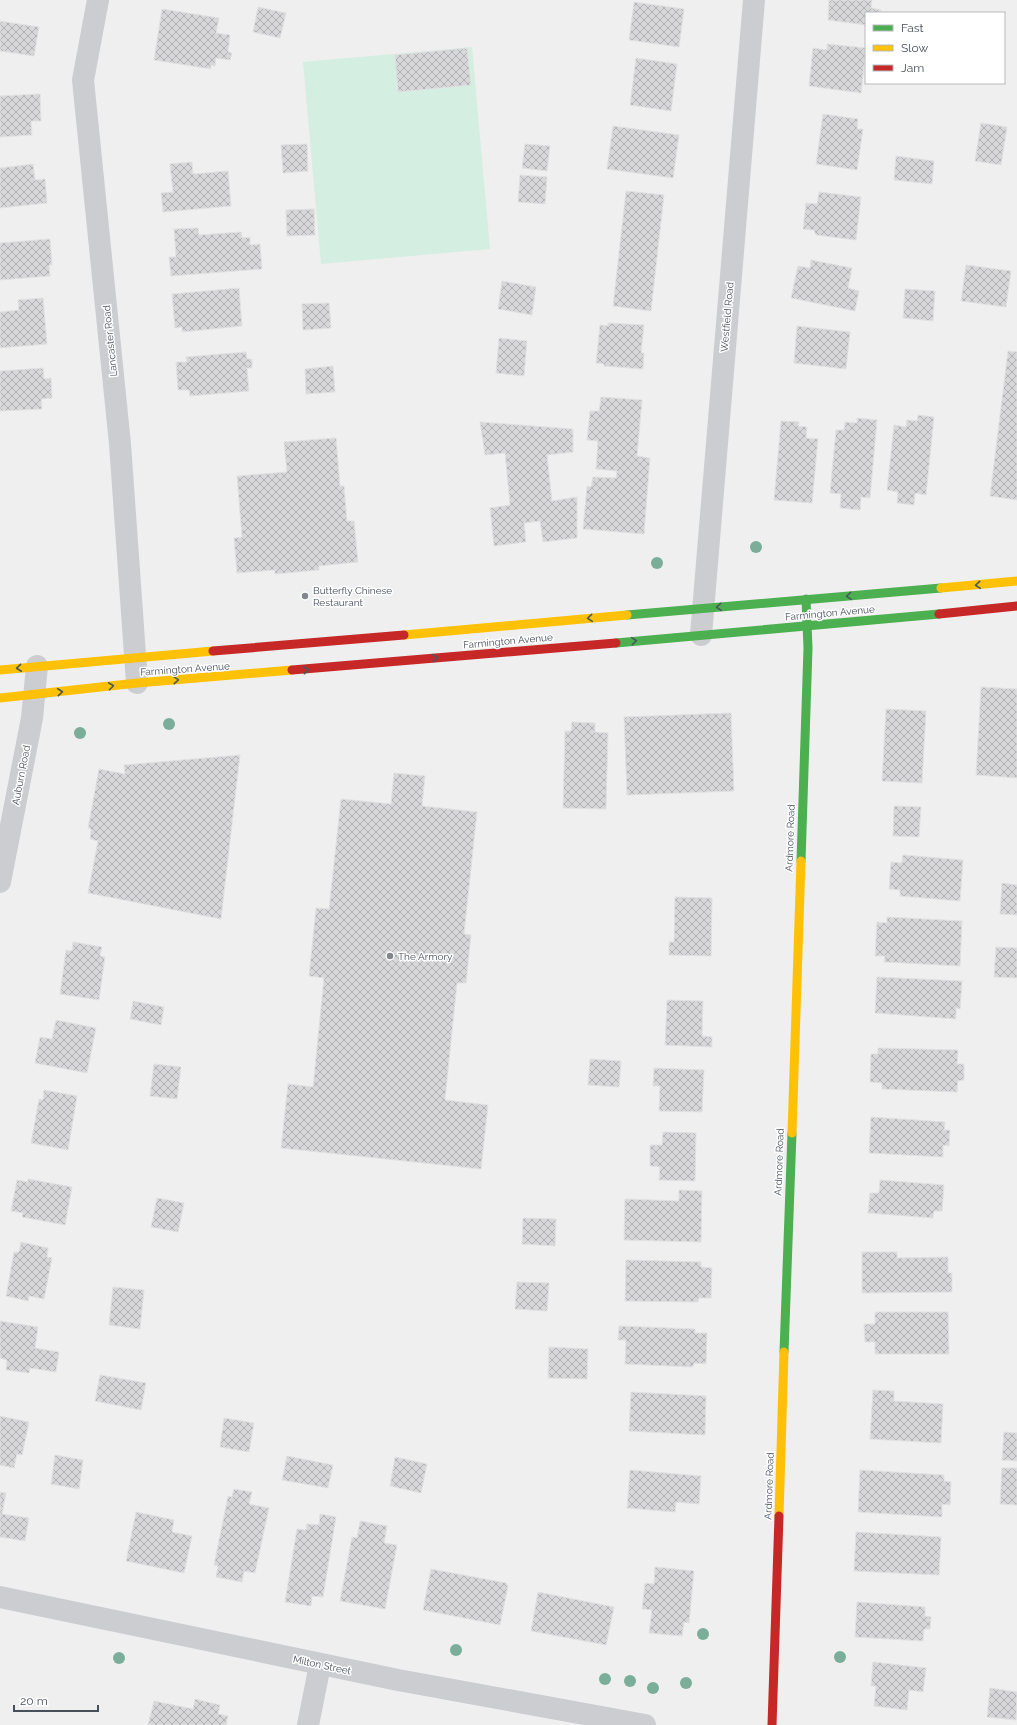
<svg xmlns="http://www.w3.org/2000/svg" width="1017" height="1725" font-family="Raleway,sans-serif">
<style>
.grass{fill:#d4eee1}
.building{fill:url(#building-cross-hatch);stroke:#e1e1e2}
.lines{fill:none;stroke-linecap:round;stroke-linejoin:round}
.street{stroke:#cbcdd0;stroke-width:22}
.fast{stroke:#4caf50;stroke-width:9}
.slow{stroke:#ffc107;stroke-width:9}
.jam{stroke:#c62828;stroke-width:9}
.tree{fill:#7bae9a}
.oneway{stroke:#48595a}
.poi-dot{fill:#82878f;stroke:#fff;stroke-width:1.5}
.labels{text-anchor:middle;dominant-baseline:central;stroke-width:3;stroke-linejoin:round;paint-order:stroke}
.street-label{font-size:10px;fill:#474f5b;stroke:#fff}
.poi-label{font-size:10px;fill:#474f5b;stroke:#fff;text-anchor:start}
</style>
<defs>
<pattern id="building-cross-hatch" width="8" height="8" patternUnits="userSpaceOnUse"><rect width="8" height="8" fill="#d7d7d9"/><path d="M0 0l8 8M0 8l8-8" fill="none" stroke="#b0b1b3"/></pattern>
</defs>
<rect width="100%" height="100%" fill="#f0efef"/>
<polygon class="grass" points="472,47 490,249 321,264 303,62"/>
<g class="building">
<polygon points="829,0 872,0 871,8 881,10 880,13 866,13 866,25 828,20"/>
<polygon points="634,2 684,9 679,47 629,40"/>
<polygon points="258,7 286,13 280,38 253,32"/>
<polygon points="162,9 219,18 216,33 230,35 228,52 232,53 230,60 216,58 215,66 211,65 211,69 154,60"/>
<polygon points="0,21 39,27 34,56 0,51"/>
<polygon points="827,44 866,48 861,93 809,86 813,48 827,50"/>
<polygon points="467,48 471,85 398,92 395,55"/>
<polygon points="636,58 677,64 671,111 630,105"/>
<polygon points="40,94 41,121 31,121 32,135 0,137 0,96"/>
<polygon points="823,114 858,119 857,129 863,129 857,170 816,164"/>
<polygon points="981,123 1007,127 1001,165 975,161"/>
<polygon points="613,126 679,135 673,178 607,169"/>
<polygon points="307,144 308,171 283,173 281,145"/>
<polygon points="525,144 550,146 547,171 522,168"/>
<polygon points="896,156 934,161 932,184 894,180"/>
<polygon points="192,162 193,174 228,171 231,206 163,212 161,193 173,192 170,164"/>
<polygon points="33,164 35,180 45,179 47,203 0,208 0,168"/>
<polygon points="520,175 547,177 545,204 518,202"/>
<polygon points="626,191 664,195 651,311 613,306"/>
<polygon points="819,192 861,197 856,240 816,235 814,230 803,229 806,203 817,204"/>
<polygon points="314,209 315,235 287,236 286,210"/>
<polygon points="198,228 199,235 241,232 242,238 250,237 250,245 260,244 262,269 171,276 169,257 176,257 174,229"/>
<polygon points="50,239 52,265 49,265 50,276 0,280 0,243"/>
<polygon points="811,260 852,268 848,288 859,291 855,311 791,298 798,266 810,268"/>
<polygon points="966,265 1011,271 1006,307 961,301"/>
<polygon points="502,281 536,287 532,315 498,309"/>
<polygon points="239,288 242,326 182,332 182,327 175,328 172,294"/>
<polygon points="905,289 935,291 933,321 903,318"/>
<polygon points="43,298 47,344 0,348 0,312 19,310 18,300"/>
<polygon points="329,303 331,328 303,330 302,304"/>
<polygon points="608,323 644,325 641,353 644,353 643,369 604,366 604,364 596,363 600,325 608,326"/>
<polygon points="797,326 850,332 846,369 794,363"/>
<polygon points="499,338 527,341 524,376 496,373"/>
<polygon points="1008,351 1017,352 1017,500 990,496"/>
<polygon points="246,352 247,359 252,359 252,368 247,368 249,391 190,396 189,390 178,390 176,362 187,362 186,357"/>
<polygon points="333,366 335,392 306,394 305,369"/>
<polygon points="43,368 44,379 51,378 52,398 41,399 42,409 0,411 0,371"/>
<polygon points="601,397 642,400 637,456 650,458 644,534 583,529 587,486 591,487 593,477 616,478 617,471 596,469 598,441 587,440 590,411 599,411"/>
<polygon points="918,415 934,417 926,495 915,493 914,505 897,503 898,492 887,490 894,425 906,427 907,420 917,421"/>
<polygon points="857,418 877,420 870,498 861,497 860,510 840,508 841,494 830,493 836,430 844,430 845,422 857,423"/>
<polygon points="781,421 799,422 798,426 807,427 806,438 818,439 812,503 774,500"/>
<polygon points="480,422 573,429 573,452 547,455 552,501 577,497 577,538 543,542 540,521 524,523 526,542 494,546 490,508 510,505 505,453 485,455"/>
<polygon points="336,438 340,486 344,486 347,521 354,521 358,562 319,566 319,570 275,574 275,570 237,573 234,538 242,537 237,476 287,472 284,442"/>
<polygon points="981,687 1017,689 1017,778 976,775"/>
<polygon points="886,709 926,711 922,783 882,781"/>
<polygon points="731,713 734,791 627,795 624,717"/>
<polygon points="572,722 595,723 595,732 608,733 606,809 563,808 565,731 571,731"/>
<polygon points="240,755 221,919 88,893 98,841 90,839 91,829 88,828 99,769 125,774 124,765"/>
<polygon points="394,773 425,776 422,806 477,812 464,934 471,935 466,983 457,983 445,1100 488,1105 481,1169 281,1148 288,1084 313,1087 324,978 309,976 316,908 329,909 341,799 391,804"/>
<polygon points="894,806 921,807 919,837 893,836"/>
<polygon points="903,855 963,860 960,901 900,896 900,890 889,889 891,862 902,863"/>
<polygon points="1002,883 1017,885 1017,915 1000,914"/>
<polygon points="675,897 712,898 711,956 669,955 669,942 674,942"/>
<polygon points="887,917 962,921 960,966 884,962 885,956 875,956 877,922 887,923"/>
<polygon points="73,942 102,947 100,956 105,957 99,1000 60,994 66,950 72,951"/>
<polygon points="996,947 1017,948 1017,978 994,977"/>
<polygon points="877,977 962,981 960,1009 956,1008 956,1019 875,1013"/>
<polygon points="667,1000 703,1001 702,1036 712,1037 712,1047 665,1045"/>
<polygon points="133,1001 164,1007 161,1025 130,1019"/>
<polygon points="56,1020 96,1028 87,1073 35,1063 40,1037 52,1039"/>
<polygon points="878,1048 958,1050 957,1064 964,1064 964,1080 958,1081 957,1092 882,1089 882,1083 870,1082 871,1054 878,1054"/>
<polygon points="590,1059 621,1061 619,1087 588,1085"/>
<polygon points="154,1064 181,1067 177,1099 150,1096"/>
<polygon points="654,1068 704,1070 702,1112 659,1111 660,1086 653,1086"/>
<polygon points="44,1090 77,1096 68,1150 31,1143 39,1099 43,1100"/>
<polygon points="871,1117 945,1122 944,1130 950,1130 949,1146 943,1145 943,1157 869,1153"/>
<polygon points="663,1132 696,1133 695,1181 659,1180 660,1167 650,1166 650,1145 662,1145"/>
<polygon points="28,1179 72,1187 65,1225 22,1217 23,1213 11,1211 17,1180 28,1182"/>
<polygon points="880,1180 944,1185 942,1211 934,1211 933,1218 868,1213 870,1193 879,1193"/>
<polygon points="679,1190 702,1191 701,1242 624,1240 625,1199 679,1201"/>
<polygon points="157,1198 184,1203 178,1232 151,1227"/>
<polygon points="523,1218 556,1219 555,1246 522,1244"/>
<polygon points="21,1242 48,1248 47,1257 52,1258 44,1299 29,1296 28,1301 6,1296 14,1252 19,1252"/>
<polygon points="862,1252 897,1252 897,1258 948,1257 948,1273 952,1273 952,1292 862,1293"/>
<polygon points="626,1260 701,1262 701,1267 712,1268 711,1298 699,1298 698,1302 625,1301"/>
<polygon points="517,1282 549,1283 547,1311 515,1309"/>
<polygon points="113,1287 144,1290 140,1329 109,1325"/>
<polygon points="875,1312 948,1312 949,1354 875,1354 875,1342 865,1342 864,1324 875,1324"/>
<polygon points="0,1321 38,1327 35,1348 59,1352 56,1372 30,1368 29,1373 6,1370 7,1360 0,1358"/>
<polygon points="619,1326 695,1329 695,1333 707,1333 706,1364 694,1363 693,1367 625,1364 626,1340 618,1340"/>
<polygon points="549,1347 588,1349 587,1379 548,1378"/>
<polygon points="100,1375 146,1383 141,1410 95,1401"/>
<polygon points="873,1390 894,1391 894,1401 943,1404 941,1443 870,1439"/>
<polygon points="631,1392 706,1396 705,1435 629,1431"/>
<polygon points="0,1416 29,1422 22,1455 17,1454 14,1468 0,1465"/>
<polygon points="224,1418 254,1423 249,1452 220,1447"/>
<polygon points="1004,1432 1017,1433 1017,1461 1002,1460"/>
<polygon points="55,1455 83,1460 79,1489 51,1484"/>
<polygon points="287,1456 333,1465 328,1488 282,1480"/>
<polygon points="395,1457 427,1464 421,1493 390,1486"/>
<polygon points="1002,1468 1017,1468 1017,1505 1000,1504"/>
<polygon points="630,1470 701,1476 699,1504 676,1502 675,1512 627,1508"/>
<polygon points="860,1470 944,1475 944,1481 951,1482 950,1505 942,1504 942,1517 858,1512"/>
<polygon points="234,1489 252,1492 249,1504 269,1508 255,1573 244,1571 242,1582 216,1577 218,1566 214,1565 228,1496 232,1497"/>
<polygon points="0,1492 6,1493 2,1514 29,1518 25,1541 0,1537"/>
<polygon points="136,1512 174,1520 172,1532 192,1536 184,1573 126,1561"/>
<polygon points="320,1514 336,1517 323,1597 312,1596 311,1606 285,1602 297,1529 306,1530 307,1524 319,1525"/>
<polygon points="360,1521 387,1526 384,1543 397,1545 385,1609 340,1601 352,1537 357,1538"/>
<polygon points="856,1532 941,1537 939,1575 854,1571"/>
<polygon points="655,1567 694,1571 689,1623 684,1622 682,1636 649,1633 652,1610 642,1609 645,1583 654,1584"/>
<polygon points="431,1569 506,1583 508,1586 500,1625 423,1610"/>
<polygon points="538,1592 614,1607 606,1645 531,1631"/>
<polygon points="857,1602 925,1607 925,1616 931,1617 930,1629 924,1629 923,1641 855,1637"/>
<polygon points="873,1662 926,1668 923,1692 909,1690 907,1710 874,1706 876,1686 871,1686"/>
<polygon points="990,1688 1017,1692 1016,1720 987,1717"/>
<polygon points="195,1699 220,1705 218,1714 228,1716 226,1725 148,1725 154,1701 193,1709"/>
</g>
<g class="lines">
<g class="street">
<polyline points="98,0 83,80 120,444 137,683"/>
<polyline points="701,635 754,0"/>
<polyline points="0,882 32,718 37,666"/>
<polyline points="0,1597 398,1680 645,1725"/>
<polyline points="308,1725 320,1665"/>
</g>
<g class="fast">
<polyline points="627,615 941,588"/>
<polyline points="616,643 939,614"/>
<polyline points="801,861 808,648 806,599"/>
<polyline points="784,1352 792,1133"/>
</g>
<g class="slow">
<polyline points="941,588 1017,581"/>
<polyline points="404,635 627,615"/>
<polyline points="0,670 213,651"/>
<polyline points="0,698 137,683 292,670"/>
<polyline points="792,1133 801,861"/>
<polyline points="779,1516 784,1352"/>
</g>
<g class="jam">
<polyline points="939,614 1017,606"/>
<polyline points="213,651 404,635"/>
<polyline points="292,670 616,643"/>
<polyline points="772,1725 779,1516"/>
</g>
</g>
<g class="tree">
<circle cx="756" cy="547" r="6"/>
<circle cx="657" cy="563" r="6"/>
<circle cx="169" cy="724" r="6"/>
<circle cx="80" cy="733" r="6"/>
<circle cx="703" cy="1634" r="6"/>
<circle cx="456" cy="1650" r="6"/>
<circle cx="840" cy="1657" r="6"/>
<circle cx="119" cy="1658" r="6"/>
<circle cx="605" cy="1679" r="6"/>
<circle cx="630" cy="1681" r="6"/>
<circle cx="686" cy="1683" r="6"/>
<circle cx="653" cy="1688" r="6"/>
</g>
<defs><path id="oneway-chevron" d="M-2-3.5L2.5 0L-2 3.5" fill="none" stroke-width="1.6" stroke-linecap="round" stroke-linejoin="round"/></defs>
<g class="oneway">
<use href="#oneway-chevron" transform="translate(978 585) rotate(175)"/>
<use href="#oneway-chevron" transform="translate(849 596) rotate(175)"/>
<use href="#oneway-chevron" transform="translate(719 607) rotate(175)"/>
<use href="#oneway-chevron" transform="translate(590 618) rotate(175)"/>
<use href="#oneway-chevron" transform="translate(634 641) rotate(-5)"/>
<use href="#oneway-chevron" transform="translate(435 658) rotate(-5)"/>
<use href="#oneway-chevron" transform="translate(19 668) rotate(174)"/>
<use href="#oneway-chevron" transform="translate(306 670) rotate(-6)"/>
<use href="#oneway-chevron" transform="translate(176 680) rotate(-4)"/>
<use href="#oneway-chevron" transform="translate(111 686) rotate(-7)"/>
<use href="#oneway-chevron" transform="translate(60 692) rotate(-6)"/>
</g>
<g class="poi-dot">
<circle cx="305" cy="596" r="4"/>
<circle cx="390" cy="956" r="4"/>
</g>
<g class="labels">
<g class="street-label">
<text transform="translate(727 317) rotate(-85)">Westfield Road</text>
<text transform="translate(110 341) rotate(-96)">Lancaster Road</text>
<text transform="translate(830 613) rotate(-5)">Farmington Avenue</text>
<text transform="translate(508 641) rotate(-5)">Farmington Avenue</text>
<text transform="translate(185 669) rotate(-4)">Farmington Avenue</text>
<text transform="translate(21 775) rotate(-79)">Auburn Road</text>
<text transform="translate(790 838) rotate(-88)">Ardmore Road</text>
<text transform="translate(779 1162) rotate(-88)">Ardmore Road</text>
<text transform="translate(769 1486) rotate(-88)">Ardmore Road</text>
<text transform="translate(322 1665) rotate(12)">Milton Street</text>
</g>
<g class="poi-label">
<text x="313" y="590">Butterfly Chinese<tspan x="313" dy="12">Restaurant</tspan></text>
<text x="398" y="956">The Armory</text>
</g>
</g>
<rect x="865" y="12" width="140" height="72" fill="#ffffff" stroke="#b5b9bd"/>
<rect x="873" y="25" width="20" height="6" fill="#4caf50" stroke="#b5b9bd"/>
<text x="901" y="32" font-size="12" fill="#474f5b">Fast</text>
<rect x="873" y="45" width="20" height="6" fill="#ffc107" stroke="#b5b9bd"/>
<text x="901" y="52" font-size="12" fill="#474f5b">Slow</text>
<rect x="873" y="65" width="20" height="6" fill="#c62828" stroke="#b5b9bd"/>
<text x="901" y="72" font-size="12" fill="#474f5b">Jam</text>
<path d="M14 1705v6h84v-6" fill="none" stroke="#474f5b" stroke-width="2"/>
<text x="20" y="1705" font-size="12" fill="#474f5b" stroke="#ffffff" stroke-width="3" paint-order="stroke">20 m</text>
</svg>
